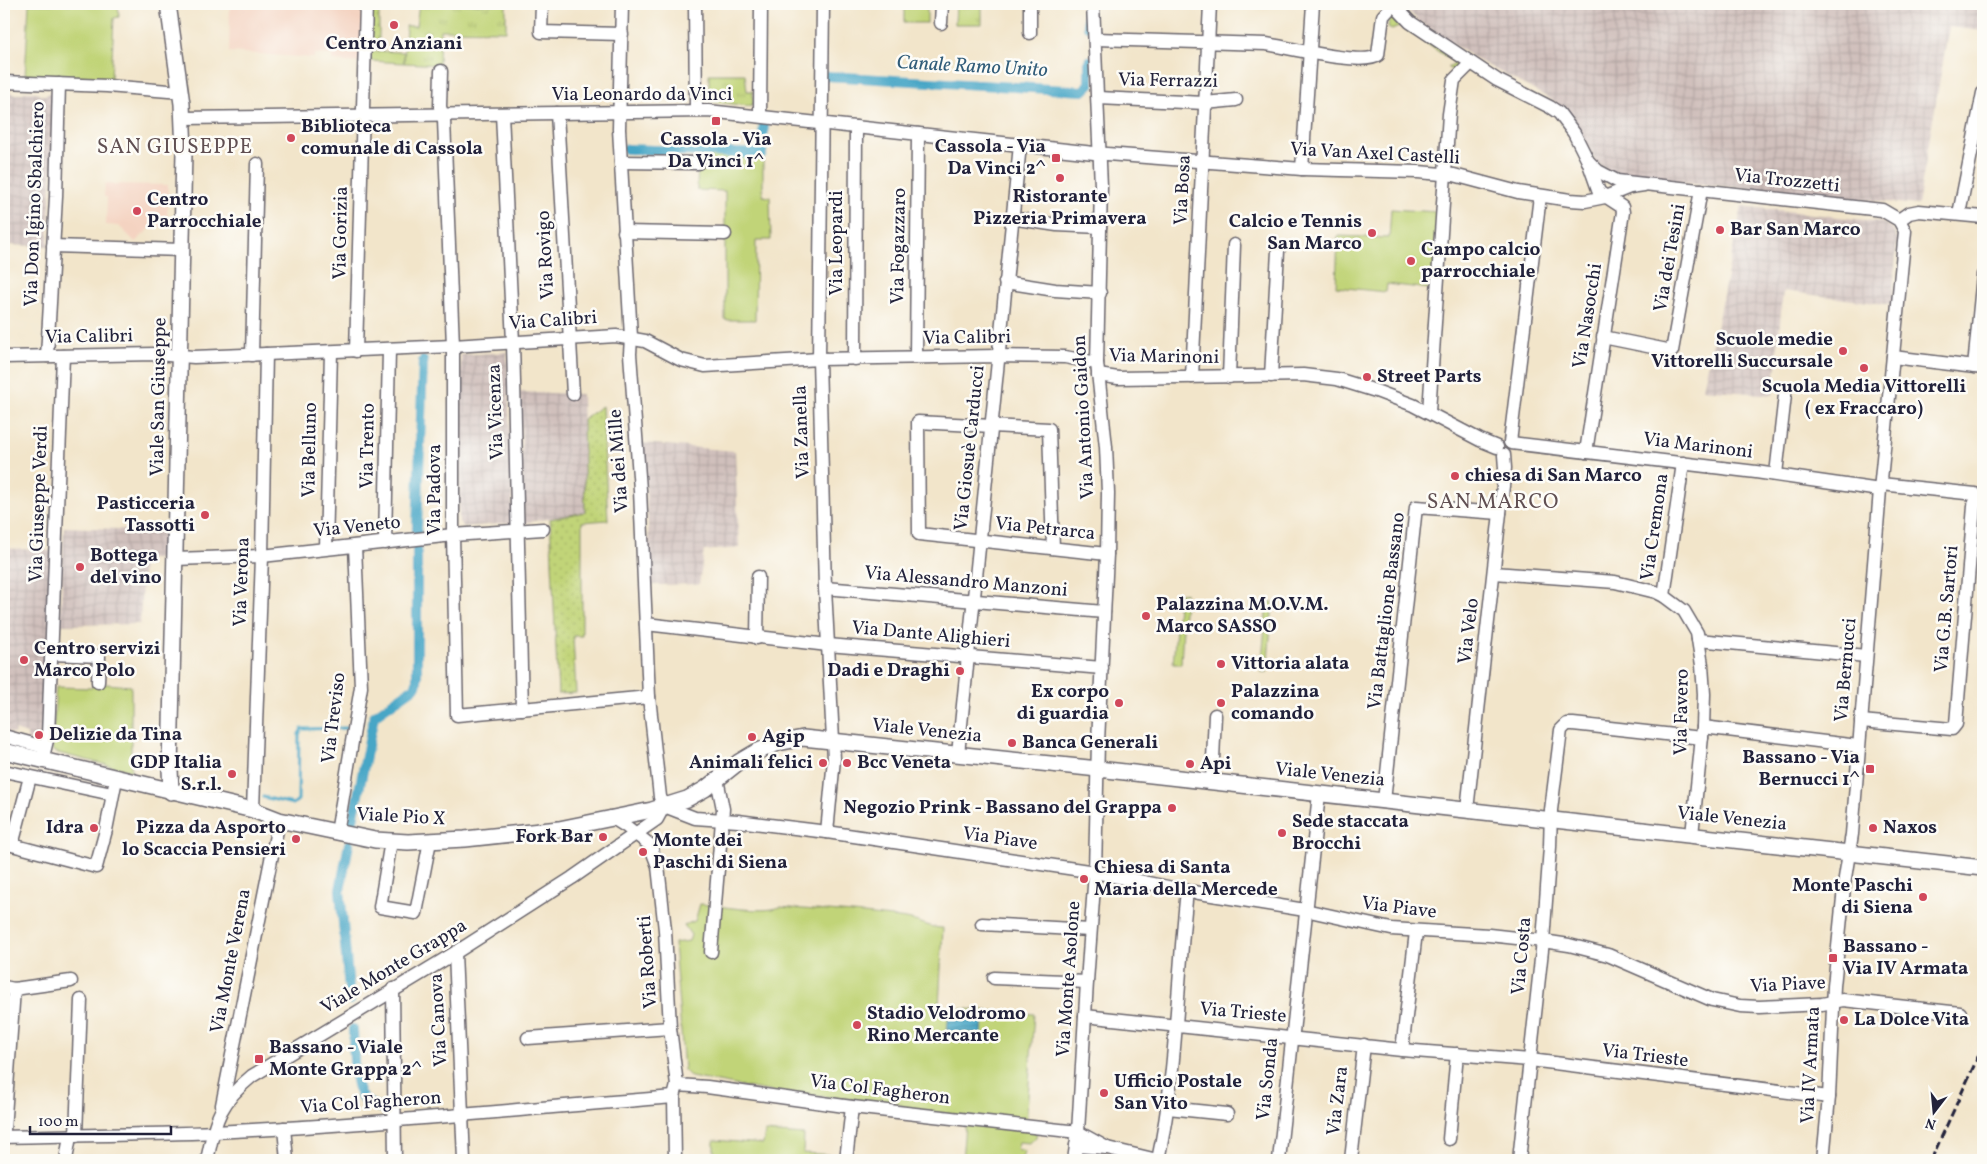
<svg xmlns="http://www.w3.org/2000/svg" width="1987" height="1164" font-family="Vollkorn,serif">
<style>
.built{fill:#f4d3c1}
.industrial{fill:url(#industrial-grid)}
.grass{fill:#c1d478;stroke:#727b5a}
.park{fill:url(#park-tufts);stroke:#727b5a}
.garden{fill:url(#garden-dots);stroke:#727b5a}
.water{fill:url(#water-rules);stroke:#346480}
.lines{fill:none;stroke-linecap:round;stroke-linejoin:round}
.stream{stroke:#46a6c6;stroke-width:3}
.canal{stroke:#46a6c6;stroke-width:10}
.minor-casing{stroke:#6b666d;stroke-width:15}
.major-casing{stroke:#6b666d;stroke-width:18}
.minor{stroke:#fff;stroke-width:12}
.major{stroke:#fff;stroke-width:15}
.rail{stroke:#22223b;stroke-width:3;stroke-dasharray:8 4;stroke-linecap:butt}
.poi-dot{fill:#d1495b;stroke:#fdfcf7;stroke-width:2}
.labels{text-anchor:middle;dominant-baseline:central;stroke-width:5;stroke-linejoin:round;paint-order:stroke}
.poi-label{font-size:19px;font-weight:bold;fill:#22223b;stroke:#fdfcf7;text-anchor:start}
.street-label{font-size:19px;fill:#22223b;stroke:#fdfcf7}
.water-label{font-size:20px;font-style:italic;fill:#325d7a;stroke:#fdfcf7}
.quarter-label{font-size:21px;letter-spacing:1px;fill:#604f52;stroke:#fdfcf7}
</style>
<defs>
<pattern id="industrial-grid" width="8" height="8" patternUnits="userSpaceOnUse" patternTransform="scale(1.25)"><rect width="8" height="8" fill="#d0c0bc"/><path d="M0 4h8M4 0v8" fill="none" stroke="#b2a5a2"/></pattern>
<pattern id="park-tufts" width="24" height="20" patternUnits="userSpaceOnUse" patternTransform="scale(1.25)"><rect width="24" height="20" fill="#c1d478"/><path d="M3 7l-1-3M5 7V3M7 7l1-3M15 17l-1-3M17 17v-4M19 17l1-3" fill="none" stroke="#a6b669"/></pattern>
<pattern id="garden-dots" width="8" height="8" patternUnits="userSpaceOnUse" patternTransform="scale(1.25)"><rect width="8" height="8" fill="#c1d478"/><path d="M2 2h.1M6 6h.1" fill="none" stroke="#a6b669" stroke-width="1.8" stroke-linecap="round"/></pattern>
<pattern id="water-rules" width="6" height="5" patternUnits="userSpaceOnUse" patternTransform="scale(1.25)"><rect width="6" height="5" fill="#46a6c6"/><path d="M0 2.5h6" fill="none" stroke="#3a87a2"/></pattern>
</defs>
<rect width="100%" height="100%" fill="#fdfcf7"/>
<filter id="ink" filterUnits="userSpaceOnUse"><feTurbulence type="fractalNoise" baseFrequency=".02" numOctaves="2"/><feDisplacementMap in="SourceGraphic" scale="10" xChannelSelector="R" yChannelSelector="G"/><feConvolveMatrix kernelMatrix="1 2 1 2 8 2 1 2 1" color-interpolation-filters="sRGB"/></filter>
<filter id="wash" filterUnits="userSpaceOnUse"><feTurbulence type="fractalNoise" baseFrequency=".0096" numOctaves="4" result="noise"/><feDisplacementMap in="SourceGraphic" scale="20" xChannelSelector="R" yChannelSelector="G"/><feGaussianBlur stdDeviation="1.12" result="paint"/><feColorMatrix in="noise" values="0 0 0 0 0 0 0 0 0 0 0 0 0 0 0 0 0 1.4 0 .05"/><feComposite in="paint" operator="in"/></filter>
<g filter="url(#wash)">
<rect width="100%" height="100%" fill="#f2e5ca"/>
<g class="built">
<polygon points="230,4 363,4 362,63 332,61 332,55 314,54 314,58 229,52"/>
<polygon points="105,184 168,185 167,227 152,227 135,242 119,226 106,225 107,197 104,197"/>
</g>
<g class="industrial">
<polygon points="1401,4 1983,4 1983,31 1949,27 1918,205 1629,177 1610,172 1597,163 1574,120 1556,102 1474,58 1419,21"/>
<polygon points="9,91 13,94 22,94 24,92 37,92 39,95 47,95 49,93 55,95 48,246 5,245"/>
<polygon points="1742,206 1881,222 1892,228 1897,239 1892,305 1783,291 1773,395 1703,389"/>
<polygon points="507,352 513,521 511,523 464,527 459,522 461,355"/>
<polygon points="520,392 582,394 585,512 524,523"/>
<polygon points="642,443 735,451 739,548 704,551 699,584 650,585 648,522 643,444"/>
<polygon points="64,527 172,531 171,559 143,559 140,624 60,625"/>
<polygon points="4,548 52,551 46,741 27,740 27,734 15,730 14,734 4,731"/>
</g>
<g class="grass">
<polygon points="29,4 118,4 119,17 114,18 111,79 106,79 106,82 25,77"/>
<rect x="904" y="4" width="23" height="19"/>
<polygon points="1393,17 1456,61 1458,65 1457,70 1452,71 1448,67 1455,63 1401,26 1392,30 1388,28 1389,19"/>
<polygon points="370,51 404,52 404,63 370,61"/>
<polygon points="698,156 763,158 763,196 770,197 771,240 756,240 755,320 725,320 725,191 697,190"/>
<polygon points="1391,209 1437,212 1433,286 1430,289 1387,284 1386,292 1336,287 1338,236 1389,238"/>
<polygon points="1179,593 1185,593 1181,664 1173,664"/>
<polygon points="1267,602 1273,602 1267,672 1261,672"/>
<polygon points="93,683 131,686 131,771 54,752 52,749 56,687 92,688"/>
<path d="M700,904C720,906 763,914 780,907C822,911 865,913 906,919C919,921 930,928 943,928L939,1007L1034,1014L1026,1125L907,1108L896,1103L773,1092L691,1077L684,1070L674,943L689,941L691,935L684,925L695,921Z"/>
<polygon points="965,1125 1037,1132 1036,1137 1030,1143 1019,1142 1017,1149 1025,1151 1021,1160 962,1160"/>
<polygon points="765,1132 804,1135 803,1153 836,1155 835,1160 714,1160 714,1140 763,1144"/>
</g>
<g class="park">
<polygon points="419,4 506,4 506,31 440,30 439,65 404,63 406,26 416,26"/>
<polygon points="956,4 982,4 982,24 955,24"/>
<polygon points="709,74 745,74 747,91 753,91 753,104 749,106 706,101 704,97 704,91 709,91"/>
</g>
<g class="garden">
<polygon points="370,4 379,4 379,41 369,41"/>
<polygon points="602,406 608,520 582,522 582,636 573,636 576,693 558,694 550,519 585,512 583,419"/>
</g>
<polygon class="water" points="949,1013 983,1016 982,1033 947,1031"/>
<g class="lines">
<polyline class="stream" points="263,797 293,804 298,800 299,734 302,729 349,728"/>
<g class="canal">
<polyline points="1087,4 1088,26"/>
<polyline points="826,76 1083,91 1089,85 1089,61"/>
<polyline points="627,149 762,154 764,123"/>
<polyline points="417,530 423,361"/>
<polyline points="352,825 374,716 415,687 417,683 417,544"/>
<polyline points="349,844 340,890 350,1000"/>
<path d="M353,1029C354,1045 352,1089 364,1099C371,1106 380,1107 389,1110"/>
</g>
</g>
</g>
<g filter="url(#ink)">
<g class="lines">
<g class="minor-casing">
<g id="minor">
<polyline points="542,4 541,32 622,34"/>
<polyline points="622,4 619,129 631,337 630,354 640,490 649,697 660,797 664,806"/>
<polyline points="695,4 696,111"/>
<polyline points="823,4 819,359 825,588 834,759 827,832"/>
<polyline points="1030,4 1030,33"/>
<polyline points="1393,4 1410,22 1497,80 1550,107 1559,113 1574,133 1588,161 1599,192 1622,207 1623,212 1586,452"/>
<polyline points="941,23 942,4"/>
<path d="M1095,39L1266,44C1287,47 1364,67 1378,55L1383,16L1394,4"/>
<polyline points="441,71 440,107 444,120 453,346 453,535 457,715 649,697"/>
<polyline points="4,82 107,86 181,92"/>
<polyline points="1098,98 1205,103 1236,100"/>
<polyline points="557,113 573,394"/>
<polyline points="502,114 513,342 522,709"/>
<polyline points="760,116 761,4"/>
<polyline points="183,118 708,111 1094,153 1302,169 1418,172 1454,175 1518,192 1570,200 1585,201 1605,197 1630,187 1644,185"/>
<polyline points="1588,161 1598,171 1617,181 1882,210 1899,220 1905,231 1880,490 1852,834 1845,878 1834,986 1829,1097 1823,1160"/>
<polyline points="621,162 698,163"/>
<polyline points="1302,169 1313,4"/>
<polyline points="1959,214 1983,93"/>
<polyline points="1011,218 1057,225 1100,227"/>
<polyline points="1899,220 1909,213 1919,211 1983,217"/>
<polyline points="624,232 725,234"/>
<polyline points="53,246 182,250"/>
<polyline points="1005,282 1055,290 1100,293"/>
<polyline points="1603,337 1672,351 1701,190"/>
<polyline points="356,351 366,4"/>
<polyline points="252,355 257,164"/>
<polyline points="47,356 56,197 59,84"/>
<polyline points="4,357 155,354 194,357 266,354 453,346 616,336 645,341 681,360 705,366 819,359 998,356 1065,357 1097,363"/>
<polyline points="916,357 918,134"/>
<polyline points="1893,357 1983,368"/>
<polyline points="855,359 856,127"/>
<polyline points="1974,367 1983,275"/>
<polyline points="1098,375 1118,378 1303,375 1337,379 1376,391 1413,405 1480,440 1497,447"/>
<polyline points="1271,376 1278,251"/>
<polyline points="1192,377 1210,4"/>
<polyline points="1229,377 1234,245"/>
<polyline points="1429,412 1449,114 1454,80 1471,63"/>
<polyline points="1510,442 1540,196"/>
<polyline points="1511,443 1756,472 1880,490"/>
<polyline points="1776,474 1785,395"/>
<polyline points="385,543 389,350"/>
<polyline points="326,548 331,352"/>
<polyline points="1053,548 1049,429 918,422 919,534 1107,554"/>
<polyline points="175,559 262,556 453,535 543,529"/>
<polyline points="1494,573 1615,582 1656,592 1664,596 1684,611 1697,633 1702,665 1704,694 1703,727 1692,835"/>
<polyline points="825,588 1104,612"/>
<polyline points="1664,596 1683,463"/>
<polyline points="646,624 828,645 1102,668"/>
<polyline points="757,638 758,577"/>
<polyline points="1698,640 1866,656"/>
<polyline points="52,654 99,656 98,682"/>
<polyline points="1861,721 1952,729 1956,724 1975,494 1881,484"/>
<polyline points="1703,727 1858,746"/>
<polyline points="4,736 44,747"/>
<polyline points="958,754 1020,145"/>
<polyline points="42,761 48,736 63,356"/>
<polyline points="4,771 112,794"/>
<polyline points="30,777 12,845 96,867 106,830 116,779"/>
<polyline points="1212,782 1215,715"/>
<polyline points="1384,801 1416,507 1500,513"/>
<polyline points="664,806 695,818 738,821 827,832 1095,872 1187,891 1305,910 1391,929 1489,935 1543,941 1569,945 1608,955 1712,1000 1740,1006 1759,1007 1822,1004 1843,1000 1960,1013"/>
<polyline points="253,810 262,556 266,354"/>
<polyline points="1467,810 1505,468 1504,455"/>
<polyline points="611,817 627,827 650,845 658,866 665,930 670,1028 677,1085 674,1097 675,1160"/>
<polyline points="337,833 361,687 355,546"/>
<polyline points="391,841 380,907 416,913 430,841"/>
<polyline points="982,924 1090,930"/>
<polyline points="711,952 723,809 717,779"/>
<polyline points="455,953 464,1160"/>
<polyline points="994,978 1087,982"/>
<polyline points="4,987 14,989 71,981"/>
<polyline points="393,989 395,1160"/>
<polyline points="1085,1016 1402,1050 1530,1060 1829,1097"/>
<polyline points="528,1038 670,1028"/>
<polyline points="1402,1050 1416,932"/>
<polyline points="677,1085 707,1087 852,1107 1078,1132 1107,1148"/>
<polyline points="222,1105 279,820"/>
<polyline points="1168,1108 1227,1114"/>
<polyline points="284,1128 287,1160"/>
<polyline points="4,1130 14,989"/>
<polyline points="76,1136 81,1000"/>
<path d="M4,1137C74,1135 145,1135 215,1132C368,1125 521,1109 674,1097"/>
<polyline points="1449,1139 1457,1054"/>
<polyline points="1076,1146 1107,1148 1157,1160"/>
<polyline points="4,1159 5,1160"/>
<polyline points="66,1160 70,1136"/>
<path d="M207,1160C216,1119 218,1104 252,1076L455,953L572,878L657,819L664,806"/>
<polyline points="846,1160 852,1107"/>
<polyline points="1074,1160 1078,1132 1087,982 1095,872 1098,742 1107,554 1108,493 1106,447 1097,363 1101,186 1093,4"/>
<path d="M1158,1160C1177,1072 1177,981 1187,891"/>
<polyline points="1279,1160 1319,794"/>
<polyline points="1351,1160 1364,1045"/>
<polyline points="1519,1160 1543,941 1550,847 1551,810 1561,730 1567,724 1573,724 1702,738"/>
</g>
</g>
<g class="major-casing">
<g id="major">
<polyline points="168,4 182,104 184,152 170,769 171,792"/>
<polyline points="4,751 253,810 279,820 375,840 408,842 465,839 559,829 652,810 687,799 705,789 739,762 756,752 778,743 803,738 1098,769 1983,868"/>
</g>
</g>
<use href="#minor" class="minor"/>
<use href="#major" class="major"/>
<polyline class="rail" points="1931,1160 1983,1046"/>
</g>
</g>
<g class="poi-dot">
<circle cx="394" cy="25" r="5"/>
<rect x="711" y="116" width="10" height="10" rx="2.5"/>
<circle cx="291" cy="138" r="5"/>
<rect x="1051" y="153" width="10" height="10" rx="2.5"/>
<circle cx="1060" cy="178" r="5"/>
<circle cx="137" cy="211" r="5"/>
<circle cx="1720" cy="230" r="5"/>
<circle cx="1372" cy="233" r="5"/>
<circle cx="1411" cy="261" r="5"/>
<circle cx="1843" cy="351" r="5"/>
<circle cx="1864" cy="368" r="5"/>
<circle cx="1367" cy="377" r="5"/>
<circle cx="1455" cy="476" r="5"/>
<circle cx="205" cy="515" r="5"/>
<circle cx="80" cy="567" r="5"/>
<circle cx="1146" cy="616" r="5"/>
<circle cx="24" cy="660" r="5"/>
<circle cx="1221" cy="664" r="5"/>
<circle cx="960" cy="671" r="5"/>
<circle cx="1119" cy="703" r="5"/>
<circle cx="1221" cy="703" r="5"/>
<circle cx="39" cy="735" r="5"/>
<circle cx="752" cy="737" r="5"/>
<circle cx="1012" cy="743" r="5"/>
<circle cx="823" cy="763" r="5"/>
<circle cx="847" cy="763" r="5"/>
<circle cx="1190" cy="764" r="5"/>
<rect x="1865" y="764" width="10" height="10" rx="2.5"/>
<circle cx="232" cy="774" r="5"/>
<circle cx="1172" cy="808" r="5"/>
<circle cx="94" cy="828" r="5"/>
<circle cx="1873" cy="828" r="5"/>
<circle cx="1282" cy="833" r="5"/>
<circle cx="603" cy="837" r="5"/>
<circle cx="296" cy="839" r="5"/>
<circle cx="643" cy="852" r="5"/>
<circle cx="1084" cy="879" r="5"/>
<circle cx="1923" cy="897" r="5"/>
<rect x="1828" y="953" width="10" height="10" rx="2.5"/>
<circle cx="1844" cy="1020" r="5"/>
<circle cx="857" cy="1025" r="5"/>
<rect x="254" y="1054" width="10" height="10" rx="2.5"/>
<circle cx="1104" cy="1093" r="5"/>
</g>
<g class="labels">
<g class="poi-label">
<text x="394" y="44" text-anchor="middle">Centro Anziani</text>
<text x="301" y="127">Biblioteca<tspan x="301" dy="22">comunale di Cassola</tspan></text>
<text x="716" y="140" text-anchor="middle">Cassola - Via<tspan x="716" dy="22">Da Vinci 1^</tspan></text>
<text x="1046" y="147" text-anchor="end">Cassola - Via<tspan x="1046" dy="22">Da Vinci 2^</tspan></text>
<text x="1060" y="197" text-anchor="middle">Ristorante<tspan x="1060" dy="22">Pizzeria Primavera</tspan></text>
<text x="147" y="200">Centro<tspan x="147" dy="22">Parrocchiale</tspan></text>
<text x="1362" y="222" text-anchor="end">Calcio e Tennis<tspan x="1362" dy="22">San Marco</tspan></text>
<text x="1730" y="230">Bar San Marco</text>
<text x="1421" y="250">Campo calcio<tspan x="1421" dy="22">parrocchiale</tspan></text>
<text x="1833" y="340" text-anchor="end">Scuole medie<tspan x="1833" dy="22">Vittorelli Succursale</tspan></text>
<text x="1377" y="377">Street Parts</text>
<text x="1864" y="387" text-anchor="middle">Scuola Media Vittorelli<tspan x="1864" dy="22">( ex Fraccaro)</tspan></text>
<text x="1465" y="476">chiesa di San Marco</text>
<text x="195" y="504" text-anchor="end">Pasticceria<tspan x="195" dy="22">Tassotti</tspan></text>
<text x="90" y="556">Bottega<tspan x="90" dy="22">del vino</tspan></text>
<text x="1156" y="605">Palazzina M.O.V.M.<tspan x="1156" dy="22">Marco SASSO</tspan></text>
<text x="34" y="649">Centro servizi<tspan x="34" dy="22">Marco Polo</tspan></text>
<text x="1231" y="664">Vittoria alata</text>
<text x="950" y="671" text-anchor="end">Dadi e Draghi</text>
<text x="1109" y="692" text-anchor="end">Ex corpo<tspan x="1109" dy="22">di guardia</tspan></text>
<text x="1231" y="692">Palazzina<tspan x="1231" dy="22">comando</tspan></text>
<text x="49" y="735">Delizie da Tina</text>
<text x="762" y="737">Agip</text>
<text x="1022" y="743">Banca Generali</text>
<text x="1860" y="758" text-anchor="end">Bassano - Via<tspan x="1860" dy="22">Bernucci 1^</tspan></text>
<text x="222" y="763" text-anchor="end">GDP Italia<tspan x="222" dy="22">S.r.l.</tspan></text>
<text x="813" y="763" text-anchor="end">Animali felici</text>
<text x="857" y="763">Bcc Veneta</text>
<text x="1200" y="764">Api</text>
<text x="1162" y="808" text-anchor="end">Negozio Prink - Bassano del Grappa</text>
<text x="1292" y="822">Sede staccata<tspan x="1292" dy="22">Brocchi</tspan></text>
<text x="84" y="828" text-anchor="end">Idra</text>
<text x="286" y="828" text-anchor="end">Pizza da Asporto<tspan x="286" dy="22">lo Scaccia Pensieri</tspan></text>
<text x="1883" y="828">Naxos</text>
<text x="593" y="837" text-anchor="end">Fork Bar</text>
<text x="653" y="841">Monte dei<tspan x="653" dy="22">Paschi di Siena</tspan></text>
<text x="1094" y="868">Chiesa di Santa<tspan x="1094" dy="22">Maria della Mercede</tspan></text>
<text x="1913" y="886" text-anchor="end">Monte Paschi<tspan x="1913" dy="22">di Siena</tspan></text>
<text x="1843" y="947">Bassano -<tspan x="1843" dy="22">Via IV Armata</tspan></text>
<text x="867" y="1014">Stadio Velodromo<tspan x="867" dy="22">Rino Mercante</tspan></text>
<text x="1854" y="1020">La Dolce Vita</text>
<text x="269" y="1048">Bassano - Viale<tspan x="269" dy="22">Monte Grappa 2^</tspan></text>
<text x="1114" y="1082">Ufficio Postale<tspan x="1114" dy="22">San Vito</tspan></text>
</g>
<g class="street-label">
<text transform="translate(1168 81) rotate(1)">Via Ferrazzi</text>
<text x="642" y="95">Via Leonardo da Vinci</text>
<text transform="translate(1375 154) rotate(3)">Via Van Axel Castelli</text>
<text transform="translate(1787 181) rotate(6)">Via Trozzetti</text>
<text transform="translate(1183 190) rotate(-87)">Via Bosa</text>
<text transform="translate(35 204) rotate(-88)">Via Don Igino Sbalchiero</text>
<text transform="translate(341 233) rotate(-89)">Via Gorizia</text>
<text transform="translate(837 243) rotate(-90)">Via Leopardi</text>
<text transform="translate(899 246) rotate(-89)">Via Fogazzaro</text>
<text transform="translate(546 255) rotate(-93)">Via Rovigo</text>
<text transform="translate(1670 258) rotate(-80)">Via dei Tesini</text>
<text transform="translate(1588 316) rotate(-81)">Via Nasocchi</text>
<text transform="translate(553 321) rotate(-4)">Via Calibri</text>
<text transform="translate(89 337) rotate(-1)">Via Calibri</text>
<text transform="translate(967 338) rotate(-1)">Via Calibri</text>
<text transform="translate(1164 357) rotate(1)">Via Marinoni</text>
<text transform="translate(159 397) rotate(-89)">Viale San Giuseppe</text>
<text transform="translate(496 412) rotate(-92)">Via Vicenza</text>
<text transform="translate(1084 417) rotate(-93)">Via Antonio Gaidon</text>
<text transform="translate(802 432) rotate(-92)">Via Zanella</text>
<text transform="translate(368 446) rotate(-89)">Via Trento</text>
<text transform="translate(1698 446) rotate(7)">Via Marinoni</text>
<text transform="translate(970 448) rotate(-84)">Via Giosuè Carducci</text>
<text transform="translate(310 450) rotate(-89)">Via Belluno</text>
<text transform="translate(619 461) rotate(-94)">Via dei Mille</text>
<text transform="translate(435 490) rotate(-90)">Via Padova</text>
<text transform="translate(39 504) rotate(-88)">Via Giuseppe Verdi</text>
<text transform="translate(357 527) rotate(-6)">Via Veneto</text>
<text transform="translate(1655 527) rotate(-82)">Via Cremona</text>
<text transform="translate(1045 529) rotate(6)">Via Petrarca</text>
<text transform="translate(242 582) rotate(-88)">Via Verona</text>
<text transform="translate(966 582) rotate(5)">Via Alessandro Manzoni</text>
<text transform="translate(1947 609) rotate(-85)">Via G.B. Sartori</text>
<text transform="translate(1387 611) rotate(-83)">Via Battaglione Bassano</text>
<text transform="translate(1469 631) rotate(-83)">Via Velo</text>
<text transform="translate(931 635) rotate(5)">Via Dante Alighieri</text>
<text transform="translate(1846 670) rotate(-85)">Via Bernucci</text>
<text transform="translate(1682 712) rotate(-89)">Via Favero</text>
<text transform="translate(334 718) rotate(-83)">Via Treviso</text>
<text transform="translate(927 731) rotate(6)">Viale Venezia</text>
<text transform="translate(1330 775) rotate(6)">Viale Venezia</text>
<text transform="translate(401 817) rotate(3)">Viale Pio X</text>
<text transform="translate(1732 819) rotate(6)">Viale Venezia</text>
<text transform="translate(1000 839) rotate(8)">Via Piave</text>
<text transform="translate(1399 908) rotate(7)">Via Piave</text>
<text transform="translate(1522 956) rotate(-85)">Via Costa</text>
<text transform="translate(231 961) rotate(-79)">Via Monte Verena</text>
<text transform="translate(648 962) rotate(-94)">Via Roberti</text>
<text transform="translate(394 967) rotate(-31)">Viale Monte Grappa</text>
<text transform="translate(1069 979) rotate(-86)">Via Monte Asolone</text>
<text transform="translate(1788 985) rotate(-3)">Via Piave</text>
<text transform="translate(1243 1013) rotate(5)">Via Trieste</text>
<text transform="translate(439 1020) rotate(-93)">Via Canova</text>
<text transform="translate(1645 1056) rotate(7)">Via Trieste</text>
<text transform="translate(1811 1065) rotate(-87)">Via IV Armata</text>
<text transform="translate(1268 1079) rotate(-84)">Via Sonda</text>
<text transform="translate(880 1090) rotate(7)">Via Col Fagheron</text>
<text transform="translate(1338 1101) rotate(-83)">Via Zara</text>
<text transform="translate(371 1103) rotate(-4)">Via Col Fagheron</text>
</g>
<g class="water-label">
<text transform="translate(972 67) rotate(3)">Canale Ramo Unito</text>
</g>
<g class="quarter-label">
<text x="175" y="147">SAN GIUSEPPE</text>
<text x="1493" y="502">SAN MARCO</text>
</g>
</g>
<rect width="1987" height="1164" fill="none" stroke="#fdfcf7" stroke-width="20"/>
<g transform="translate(1934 1112) rotate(196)" stroke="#fdfcf7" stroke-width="4" paint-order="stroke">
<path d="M0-4L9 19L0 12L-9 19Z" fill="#22223b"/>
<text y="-8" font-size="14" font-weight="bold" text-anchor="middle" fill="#22223b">N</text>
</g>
<path d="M30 1126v8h141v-8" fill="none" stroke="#22223b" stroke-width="2.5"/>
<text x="38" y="1126" font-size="15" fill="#22223b" stroke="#fdfcf7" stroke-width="4" paint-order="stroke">100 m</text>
</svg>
